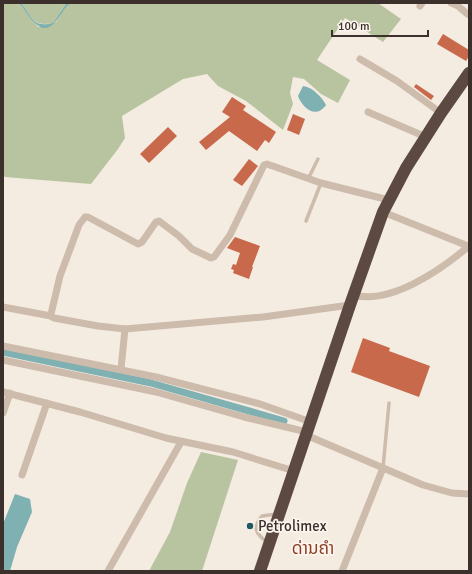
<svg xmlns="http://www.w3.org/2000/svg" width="472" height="574" font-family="Signika,'Noto Sans Lao',sans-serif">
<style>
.green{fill:#b8c4a0}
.water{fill:#7fb0b2}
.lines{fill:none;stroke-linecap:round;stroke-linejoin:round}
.canal{stroke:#7fb0b2;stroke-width:7}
.building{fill:#c8694b}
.lane{stroke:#cdbbac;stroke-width:3.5}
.street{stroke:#cdbbac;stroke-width:7}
.highway{stroke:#5c4a42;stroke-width:12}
.poi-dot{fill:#1f5a5e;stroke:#fbf5ee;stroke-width:1.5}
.labels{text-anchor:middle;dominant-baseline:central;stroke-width:3.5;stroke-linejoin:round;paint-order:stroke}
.poi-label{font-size:15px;fill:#3b302b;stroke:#fbf5ee;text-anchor:start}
.quarter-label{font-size:17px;fill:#8c3b22;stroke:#fbf5ee}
</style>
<rect width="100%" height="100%" fill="#f4ebe1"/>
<g class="green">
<polygon points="3,3 19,3 38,27 56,22 66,5 71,3 378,3 401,19 383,42 345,18 317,60 350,80 338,103 321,94 304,79 293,77 290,93 293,104 283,130 246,101 218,86 207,74 183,79 122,116 125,138 118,149 91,184 5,177 3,175"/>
<path d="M21,3H66L53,23C32,27 33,17 21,3Z"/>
<polygon points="201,452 238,460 202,571 149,571 170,532 187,483"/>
</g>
<g class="water">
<path d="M19,3H21C33,17 32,28 53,23L65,5L66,3H71C65,6 63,12 59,17C42,43 31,17 19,3Z"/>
<path d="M303,86C312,87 322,97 326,105C316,119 303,109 298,96Z"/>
<polygon points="15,494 30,499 32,512 17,547 10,571 3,571 3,524"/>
</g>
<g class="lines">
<polyline class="canal" points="3,352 151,383 284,421"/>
</g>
<g class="building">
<polygon points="443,34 469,50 469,56 466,61 437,44"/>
<polygon points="416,84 434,96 431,100 414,87"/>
<polygon points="232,97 246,106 243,110 276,132 269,143 265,140 257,151 229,131 206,150 199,142 230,117 222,112"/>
<polygon points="293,114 305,119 299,135 287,130"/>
<polygon points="168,127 177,136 149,163 140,154"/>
<polygon points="249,159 258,166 242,186 233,180"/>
<polygon points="235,237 260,246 252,267 253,267 249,279 233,273 234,270 231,269 233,264 236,265 240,253 227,248"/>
<polygon points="363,338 390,348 389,351 430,366 419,397 351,372"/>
</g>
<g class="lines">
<g class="lane">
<polyline points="308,179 318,159"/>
<polyline points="306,221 321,183"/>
<polyline points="383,468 389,403"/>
<path d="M267,542C256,534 252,528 262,516L277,514"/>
</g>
<g class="street">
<path d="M451,3C461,6 461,10 469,15"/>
<polyline points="420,6 422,3"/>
<polyline points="360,59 397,81 441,113"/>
<polyline points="368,112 426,137"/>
<polyline points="383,212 468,246"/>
<path d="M354,295C391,305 442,269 469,246"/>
<polyline points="350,305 263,317 125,329 98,326 54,318 51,316 51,314 60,276 79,225 85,217 88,217 138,244 142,242 156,222 159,221 179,236 192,249 211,258 214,257 230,235 264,165 267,164 321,183 389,200"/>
<polyline points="3,307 51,316"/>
<polyline points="3,346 156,377 260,404 311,422"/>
<polyline points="3,360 156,392 244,417 307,432"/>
<polyline points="121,369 125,329"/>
<polyline points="3,392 80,412 166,438 233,452 294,471"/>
<polyline points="3,413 10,393"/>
<polyline points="306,435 423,485 452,493 469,494"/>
<polyline points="22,475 47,403"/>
<polyline points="108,571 181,442"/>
<polyline points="342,571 383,468"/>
</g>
<polyline class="highway" points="260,571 350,305 383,212 406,168 441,113 469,73"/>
</g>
<circle class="poi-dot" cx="250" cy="526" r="4"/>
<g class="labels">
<g class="poi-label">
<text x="258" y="526">Petrolimex</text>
</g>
<g class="quarter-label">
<text x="313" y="548">ດ່ານຄໍາ</text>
</g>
</g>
<rect width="472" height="574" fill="none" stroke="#3b302b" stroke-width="8"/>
<path d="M332 30v6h96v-6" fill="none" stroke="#3b302b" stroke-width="2"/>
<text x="338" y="30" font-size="12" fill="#3b302b" stroke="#fbf5ee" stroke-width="3" paint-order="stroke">100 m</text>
</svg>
